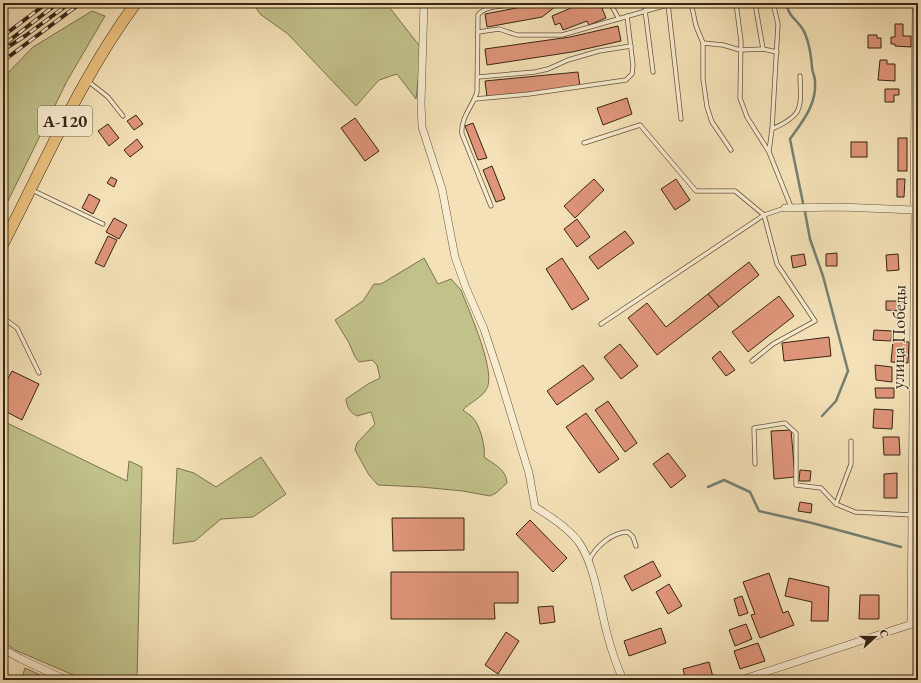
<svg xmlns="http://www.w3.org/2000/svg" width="921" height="683" font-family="'EB Garamond',serif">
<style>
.green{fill:#c1c18a;stroke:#7c7350}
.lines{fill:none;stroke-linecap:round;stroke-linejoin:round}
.stream{stroke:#748073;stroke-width:2.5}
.building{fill:#df957a;stroke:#372515}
.service-casing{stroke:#66543e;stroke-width:5}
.minor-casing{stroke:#66543e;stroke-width:8}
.tertiary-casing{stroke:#66543e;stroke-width:10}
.primary-casing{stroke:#372515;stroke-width:12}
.service{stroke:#f8ecd0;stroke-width:3.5}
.minor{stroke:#f8ecd0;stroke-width:7}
.tertiary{stroke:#f8ecd0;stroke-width:9}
.primary{stroke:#eac07c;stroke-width:11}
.rail-casing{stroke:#372515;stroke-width:4}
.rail{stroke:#f8ecd0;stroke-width:2.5;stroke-dasharray:8;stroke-linecap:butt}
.labels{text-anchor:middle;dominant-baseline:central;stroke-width:3;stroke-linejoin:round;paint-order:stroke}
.shield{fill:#f8ecd0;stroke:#71614d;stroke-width:1}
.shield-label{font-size:17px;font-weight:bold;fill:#372515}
.street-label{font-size:18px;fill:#372515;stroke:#f8ecd0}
</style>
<rect width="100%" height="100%" fill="#f4e1b7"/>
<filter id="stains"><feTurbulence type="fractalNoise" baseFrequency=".005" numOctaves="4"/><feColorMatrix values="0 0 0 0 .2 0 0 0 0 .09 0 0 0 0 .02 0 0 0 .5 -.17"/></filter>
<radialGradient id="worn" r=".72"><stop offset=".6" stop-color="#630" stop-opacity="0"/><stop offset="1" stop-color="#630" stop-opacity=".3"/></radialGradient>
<g class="green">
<polygon points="253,3 386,3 422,49 416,99 397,74 379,80 356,106 288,34 260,14"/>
<polygon points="92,11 105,16 67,81 3,211 3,78 33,47"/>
<path d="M424,258L438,284L451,279L461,290C468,309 498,374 486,390C481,398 469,403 463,410C466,413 471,415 473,418C480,425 486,448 484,457C495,465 506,469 507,483L496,493L490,496L463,491L421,487L378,485L369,475L355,450L357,443L375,424L371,412L357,416C350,412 347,408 346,399L368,384L380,378L377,365L372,360L359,362L355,357L349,343L335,320L363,301L374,284H381Z"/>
<polygon points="3,421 127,481 129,461 142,467 137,680 85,680 15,650 3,642"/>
<polygon points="261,457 286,494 253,517 221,519 195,541 173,544 177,468 194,473 216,487"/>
<polygon points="25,668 51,680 21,680"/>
</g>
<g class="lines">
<g class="stream">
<path d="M787,3C787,15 796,19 802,28C809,39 811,55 812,67C812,72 815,76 815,81C817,104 803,121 790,139L803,203"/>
<polyline points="805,212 810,239 823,276 848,371 836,401 822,416"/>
<polyline points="708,487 724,480 750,492 759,511 812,523 901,547"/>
</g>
</g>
<g class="building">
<polygon points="535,3 560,3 542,17 487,27 485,14 532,5"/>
<polygon points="583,3 600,3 606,18 589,25 587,21 563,30 560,23 555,25 552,16"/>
<polygon points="895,24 903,24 903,36 911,36 911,47 895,46 895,44 891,44 891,37 895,37"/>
<polygon points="618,26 621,41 572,52 487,65 485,49 570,37"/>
<polygon points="868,35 877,35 877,38 881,38 881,48 868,48"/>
<polygon points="880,60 887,60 887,64 895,64 895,81 878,80"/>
<polygon points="578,72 580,87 487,97 485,81"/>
<polygon points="885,89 899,89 899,95 894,95 894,102 885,102"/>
<polygon points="627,98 632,114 603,125 597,108"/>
<polygon points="136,115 143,124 134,130 127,121"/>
<polygon points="355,118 379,151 365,161 341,128"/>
<polygon points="473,123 487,158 478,160 465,126"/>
<polygon points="108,124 119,138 109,146 98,131"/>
<rect x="898" y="138" width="9" height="33"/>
<polygon points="137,139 143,147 130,157 124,150"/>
<rect x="851" y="142" width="16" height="15"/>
<polygon points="492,166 505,199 496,202 483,170"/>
<polygon points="111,177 117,180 114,187 107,183"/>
<polygon points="594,179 604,190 575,218 564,206"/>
<polygon points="676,179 690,200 675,210 661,189"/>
<polygon points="897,179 905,179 904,197 897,197"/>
<polygon points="89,194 100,200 93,214 82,208"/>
<polygon points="114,218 127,225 119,239 106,232"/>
<polygon points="577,219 590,237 577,247 564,229"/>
<polygon points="625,231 634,243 598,269 589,257"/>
<polygon points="108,236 117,240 104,267 95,263"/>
<polygon points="837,253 837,266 826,266 826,254"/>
<polygon points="804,254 806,265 793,268 791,256"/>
<polygon points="898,254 899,270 887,271 886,255"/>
<polygon points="562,258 589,299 572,310 546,269"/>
<polygon points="749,262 759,275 719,307 708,294"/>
<polygon points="708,294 719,307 657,355 628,318 647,303 666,327"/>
<polygon points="779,296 794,316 748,352 732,332"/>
<polygon points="886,301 901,301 901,311 886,310"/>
<polygon points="874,330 892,331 891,341 873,340"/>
<polygon points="829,337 831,356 784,361 782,343"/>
<polygon points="893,341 909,342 908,363 891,362"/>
<polygon points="620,344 638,366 621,379 604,357"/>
<polygon points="720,351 735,370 726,376 712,358"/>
<polygon points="583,365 594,379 557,405 547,391"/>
<polygon points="875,365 892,367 892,382 876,380"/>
<polygon points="12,371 39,384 22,420 3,410 3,388"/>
<polygon points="875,388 894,388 894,398 876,398"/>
<polygon points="608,401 637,443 625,452 595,410"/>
<polygon points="874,409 893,410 892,429 873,428"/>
<polygon points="586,413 619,459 599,473 566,427"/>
<polygon points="791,430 795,477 774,479 771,431"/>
<polygon points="883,437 899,437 900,455 884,455"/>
<polygon points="668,453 686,476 671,488 653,464"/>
<polygon points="800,470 811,471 810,481 799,481"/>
<polygon points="897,473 897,498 884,498 884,474"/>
<polygon points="800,502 812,504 811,513 798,511"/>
<polygon points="392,518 464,518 464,550 393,551"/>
<polygon points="530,520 567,558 553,572 516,534"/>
<polygon points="653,561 661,576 632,591 624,576"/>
<polygon points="391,572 518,572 518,603 494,603 495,619 391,619"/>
<polygon points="769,573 783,613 788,611 794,625 760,638 751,615 755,614 743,582"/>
<polygon points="789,578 829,587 828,621 811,621 812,602 785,596"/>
<polygon points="669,584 682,606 668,614 656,592"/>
<polygon points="860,595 879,595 879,619 859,619"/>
<polygon points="742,596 748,613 739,616 734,599"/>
<polygon points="553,606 555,622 540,624 538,607"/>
<polygon points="746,624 752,639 735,646 729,630"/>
<polygon points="661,628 666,643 629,656 624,641"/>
<polygon points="506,632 519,641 498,674 485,665"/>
<polygon points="758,643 765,661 740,669 734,651"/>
<polygon points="709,662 713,677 705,680 686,680 683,669"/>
</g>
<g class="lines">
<g class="service-casing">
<g id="service">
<polyline points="610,3 619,19"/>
<polyline points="644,3 648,10"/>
<polyline points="691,3 696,26 703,43 703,79 707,107 712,122 731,150"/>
<polyline points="736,3 741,41 740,98 747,117 769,152 791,207"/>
<polyline points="755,3 763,49"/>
<polyline points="668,4 681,119"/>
<polyline points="645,10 653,72"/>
<polyline points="478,32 499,29 517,35 562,35 674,3"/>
<polyline points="703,43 723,45 740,50 763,49 777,52"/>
<polyline points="478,77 535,72 548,69 568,60 599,51 631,46"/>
<polyline points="89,82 108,97 123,116"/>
<polyline points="475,99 529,94 626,80 632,74 633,65 627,16"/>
<path d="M772,129C804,115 801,108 800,76"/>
<polyline points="584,143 640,125 696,191 735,191 764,215 785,208"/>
<polyline points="769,151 772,129 778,24 773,3"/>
<polyline points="32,190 103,224"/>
<path d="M491,206L462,134C460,118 473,106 477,92L478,15C485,5 508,6 520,3"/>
<polyline points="3,318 17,328 39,373"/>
<polyline points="601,324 764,215 777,264 815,321 773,344 752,361"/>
<polyline points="755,464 754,428 785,423 796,433 796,485 821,488 836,504 855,512 912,515"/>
<polyline points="836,504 851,464 851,441"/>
<path d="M589,561C595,547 612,532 628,532L633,537L636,546"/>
</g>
</g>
<g class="minor-casing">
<g id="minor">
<path d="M424,3L421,104L422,127L442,189L455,257L466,288L484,329L500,378L529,473L535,507C550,516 567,527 578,541C595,564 600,609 608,637C612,652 617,666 623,680"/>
<polyline points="785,208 839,207 915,210"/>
<polyline points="911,623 915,202"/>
<polyline points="3,649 21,659 66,680"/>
<polyline points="741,680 918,622"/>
</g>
</g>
<g class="tertiary-casing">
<polyline id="tertiary" points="917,3 915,202 918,202"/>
</g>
<g class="primary-casing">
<path id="primary" d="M3,244C45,163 81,77 136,3"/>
</g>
<use href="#service" class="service"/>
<use href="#minor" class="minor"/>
<use href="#tertiary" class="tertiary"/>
<use href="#primary" class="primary"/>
<g class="rail-casing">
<g id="rail">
<polyline points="3,36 47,3"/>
<polyline points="6,43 58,3"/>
<polyline points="3,50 25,36 70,3"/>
<polyline points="3,61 81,3"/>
</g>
</g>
<use href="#rail" class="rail"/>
</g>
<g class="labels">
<rect class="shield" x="38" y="106" width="54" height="30" rx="3"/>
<g class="shield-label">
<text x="65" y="121">А-120</text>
</g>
<g class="street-label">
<text transform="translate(898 337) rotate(-89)">улица Победы</text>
</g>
</g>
<rect width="921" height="683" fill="none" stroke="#f4e1b7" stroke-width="16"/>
<rect x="4" y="4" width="913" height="675" fill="none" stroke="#372515" stroke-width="2"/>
<rect x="8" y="8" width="905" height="667" fill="none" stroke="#372515"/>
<g transform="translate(875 637) rotate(69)" stroke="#f8ecd0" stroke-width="3" paint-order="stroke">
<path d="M0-3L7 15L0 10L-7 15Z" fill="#372515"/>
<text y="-6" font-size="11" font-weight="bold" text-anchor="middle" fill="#372515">С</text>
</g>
<rect width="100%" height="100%" filter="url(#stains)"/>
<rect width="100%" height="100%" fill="url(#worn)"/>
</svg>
